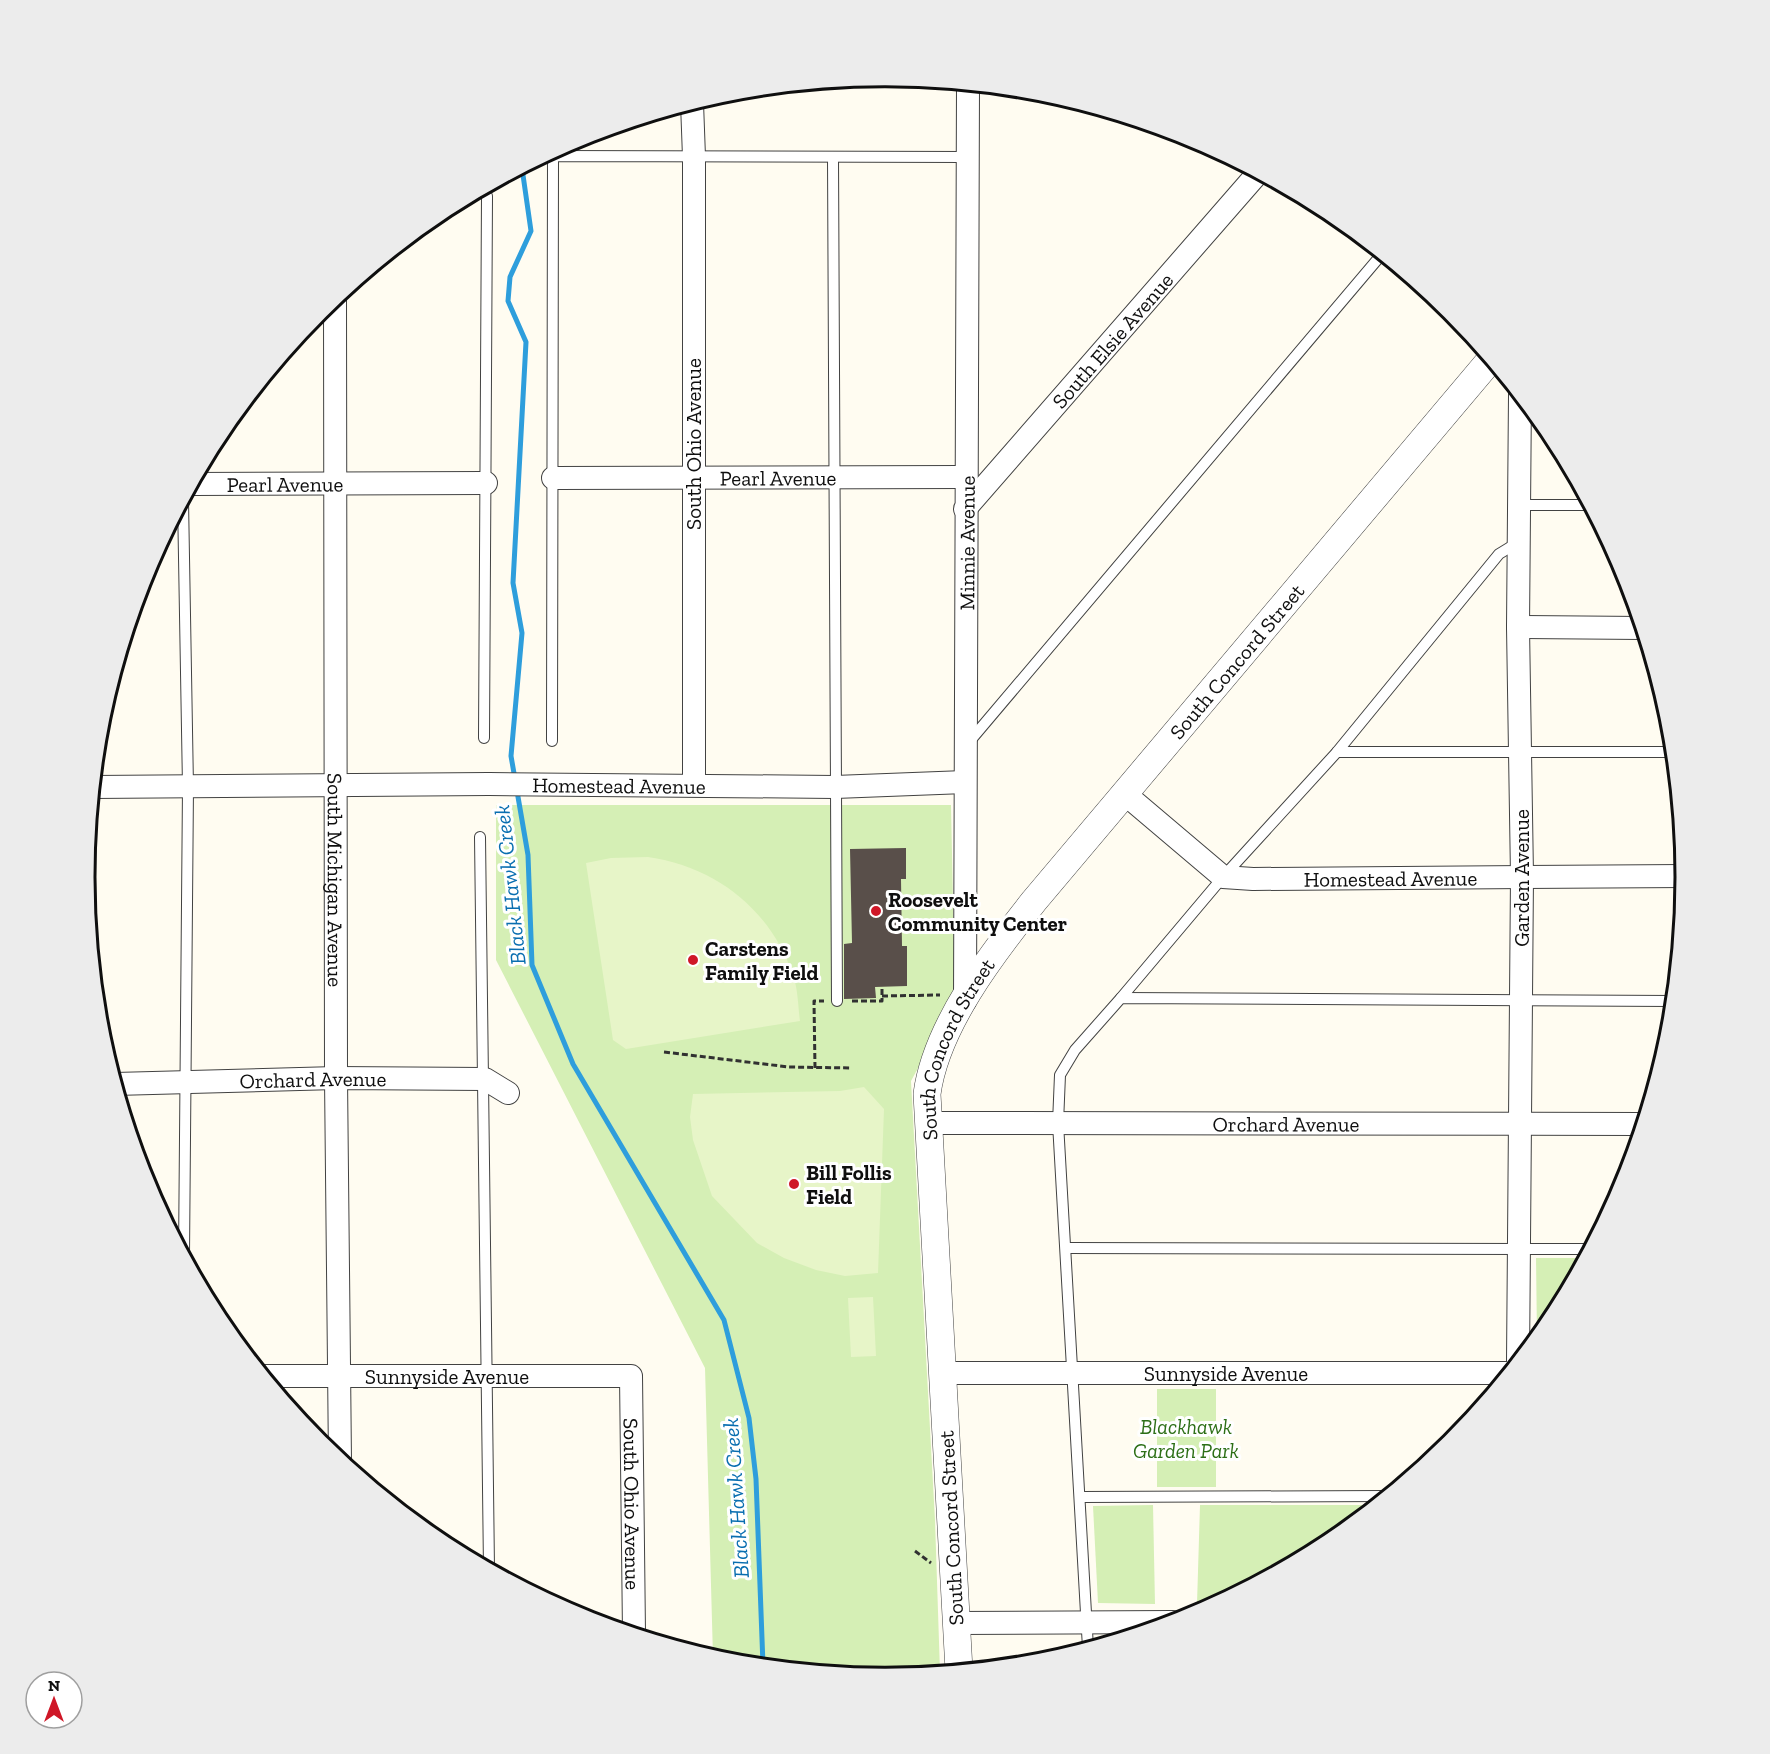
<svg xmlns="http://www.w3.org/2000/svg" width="1770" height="1754" font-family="'Zilla Slab',serif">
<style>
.green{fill:#d5efb5}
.pitch{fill:#e7f5c8}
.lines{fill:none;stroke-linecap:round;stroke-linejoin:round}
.stream{stroke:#2e9edc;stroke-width:5}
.building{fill:#594f4a}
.service-casing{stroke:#424242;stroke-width:12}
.minor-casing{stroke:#424242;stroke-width:24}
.tertiary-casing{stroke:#424242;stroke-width:28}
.path{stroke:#313131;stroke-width:3;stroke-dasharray:6 3;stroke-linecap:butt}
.service{stroke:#fff;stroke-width:10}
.minor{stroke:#fff;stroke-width:22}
.tertiary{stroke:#fff;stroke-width:27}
.poi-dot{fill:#cf1727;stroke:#fff;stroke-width:2}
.labels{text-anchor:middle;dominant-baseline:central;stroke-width:6;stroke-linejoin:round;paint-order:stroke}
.street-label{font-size:21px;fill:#0f0f0f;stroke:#fff}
.poi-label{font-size:21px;font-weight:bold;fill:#0f0f0f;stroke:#fff;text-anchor:start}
.park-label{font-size:21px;font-style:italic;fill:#2d6f17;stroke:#fff}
.water-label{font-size:22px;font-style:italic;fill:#096eb0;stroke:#fff}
.rim{fill:none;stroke:#0f0f0f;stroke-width:3}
</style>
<rect width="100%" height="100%" fill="#fffcf1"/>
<g class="green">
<polygon points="496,805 951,805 955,1000 911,1081 935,1520 940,1672 885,1677 729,1662 713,1657 705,1368 496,960"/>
<polygon points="1536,1258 1585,1258 1550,1322 1537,1338"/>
<rect x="1157" y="1389" width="59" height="98"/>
<polygon points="1153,1505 1155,1604 1098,1603 1093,1506"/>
<polygon points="1200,1505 1375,1505 1329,1543 1214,1604 1197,1604"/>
</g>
<g class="pitch">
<path d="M648,857C716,867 770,909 793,975C798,989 798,1006 800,1021L626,1049L613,1040L586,863L611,858Z"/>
<polygon points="864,1087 884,1109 878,1273 845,1276 816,1270 784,1258 757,1243 712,1196 693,1140 690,1117 693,1094 840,1091"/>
<polygon points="873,1297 876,1356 851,1357 848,1298"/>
</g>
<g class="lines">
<g class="stream">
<polyline points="515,779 511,756 522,633 513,583 526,342 508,301 510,277 531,231 522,168"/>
<polyline points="517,791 528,855 532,965 573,1064 724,1320 749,1418 756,1479 763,1665"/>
</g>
</g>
<polygon class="building" points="906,848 906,879 901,879 902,946 907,946 907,986 875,987 876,998 844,999 844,944 852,943 850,849"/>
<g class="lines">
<g class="service-casing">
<g id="service">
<polyline points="833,158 837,1001"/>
<polyline points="482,189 487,196 484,738"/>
<polyline points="183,500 188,787 184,1255"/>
<polyline points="1520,505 1589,505"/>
<polyline points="552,741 553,156 968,157"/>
<polyline points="969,742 1382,254"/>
<polyline points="1337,752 1673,752"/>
<polyline points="480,837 489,1569"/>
<polyline points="1121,998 1223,877 1337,752 1499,554 1517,543"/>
<polyline points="1066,1248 1589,1249"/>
<polyline points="1081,1497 1386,1496"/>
<polyline points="1088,1648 1058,1123 1060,1075 1075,1050 1121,998 1673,1001"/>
</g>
</g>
<g class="minor-casing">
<g id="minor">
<polyline points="692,103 694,157 694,785"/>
<path id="s1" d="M335,298L336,1078L340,1461"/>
<path id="s2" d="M553,478L965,477"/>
<path id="s3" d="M192,484L486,483"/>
<path id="s4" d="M965,509L1258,173"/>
<polyline points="1518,627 1642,628"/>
<path id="s5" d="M93,787L489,784L835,787L965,782"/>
<path id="s6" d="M1125,794L1223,877L1253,879L1685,876"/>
<path id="s7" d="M965,1001L968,85"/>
<path id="s8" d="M115,1084L336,1078L485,1079L508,1093"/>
<path id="s9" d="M929,1123L1643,1124"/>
<polyline points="1518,1362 1522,876 1518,627 1520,395"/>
<path id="s10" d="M942,1373H1508"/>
<path id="s11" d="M264,1376H631L634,1633"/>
<polyline points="956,1623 1173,1622"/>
</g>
</g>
<g class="tertiary-casing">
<g id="tertiary">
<path id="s12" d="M959,1670L927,1094C936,1026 992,954 1034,901L1491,359"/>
</g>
</g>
<g class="path">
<polyline points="882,996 940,995"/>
<polyline points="852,1001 882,1001 882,988"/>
<polyline points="664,1052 789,1067 851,1068"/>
<polyline points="815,1068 814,1001 824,1001"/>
<polyline points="915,1551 931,1563"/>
</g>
<use href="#service" class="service"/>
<use href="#minor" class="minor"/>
<use href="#tertiary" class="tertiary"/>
</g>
<g class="poi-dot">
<circle cx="876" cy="911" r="6"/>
<circle cx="693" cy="960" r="6"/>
<circle cx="794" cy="1184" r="6"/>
</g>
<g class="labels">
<g class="street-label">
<text stroke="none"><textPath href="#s4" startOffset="224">South Elsie Avenue</textPath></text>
<text transform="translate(693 444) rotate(-90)">South Ohio Avenue</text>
<text stroke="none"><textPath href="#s2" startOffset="225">Pearl Avenue</textPath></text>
<text stroke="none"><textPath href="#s3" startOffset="93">Pearl Avenue</textPath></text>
<text stroke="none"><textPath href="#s7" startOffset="458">Minnie Avenue</textPath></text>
<text stroke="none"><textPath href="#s12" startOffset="1114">South Concord Street</textPath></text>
<text stroke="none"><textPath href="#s5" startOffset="526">Homestead Avenue</textPath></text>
<text stroke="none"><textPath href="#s6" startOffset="296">Homestead Avenue</textPath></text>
<text transform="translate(1521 878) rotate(-90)">Garden Avenue</text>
<text stroke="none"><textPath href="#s1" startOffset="582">South Michigan Avenue</textPath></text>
<text stroke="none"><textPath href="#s12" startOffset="628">South Concord Street</textPath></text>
<text stroke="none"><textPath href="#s8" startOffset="198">Orchard Avenue</textPath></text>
<text stroke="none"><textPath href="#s9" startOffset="357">Orchard Avenue</textPath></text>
<text stroke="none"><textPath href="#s10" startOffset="284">Sunnyside Avenue</textPath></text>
<text stroke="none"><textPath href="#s11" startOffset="183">Sunnyside Avenue</textPath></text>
<text stroke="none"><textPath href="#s11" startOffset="495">South Ohio Avenue</textPath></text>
<text transform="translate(951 1528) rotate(-93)">South Concord Street</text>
</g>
<g class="poi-label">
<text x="888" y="899">Roosevelt<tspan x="888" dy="24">Community Center</tspan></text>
<text x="705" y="948">Carstens<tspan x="705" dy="24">Family Field</tspan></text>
<text x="806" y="1172">Bill Follis<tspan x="806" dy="24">Field</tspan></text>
</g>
<g class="park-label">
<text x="1186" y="1426">Blackhawk<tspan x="1186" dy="24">Garden Park</tspan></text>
</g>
<g class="water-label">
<text transform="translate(510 885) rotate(-96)">Black Hawk Creek</text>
<text transform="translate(736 1498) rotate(-94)">Black Hawk Creek</text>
</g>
</g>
<path d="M0 0H1770V1754H0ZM95 877a790 790 0 1 1 1580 0a790 790 0 1 1-1580 0Z" fill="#ececec" fill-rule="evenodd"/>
<path class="rim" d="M95 877a790 790 0 1 1 1580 0a790 790 0 1 1-1580 0Z"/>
<g transform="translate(54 1700)"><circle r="28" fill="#ffffff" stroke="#9f9f9f" stroke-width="1.5"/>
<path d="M0-4.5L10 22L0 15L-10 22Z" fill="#cf1727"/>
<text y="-9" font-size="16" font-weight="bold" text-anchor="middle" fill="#0f0f0f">N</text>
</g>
</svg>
